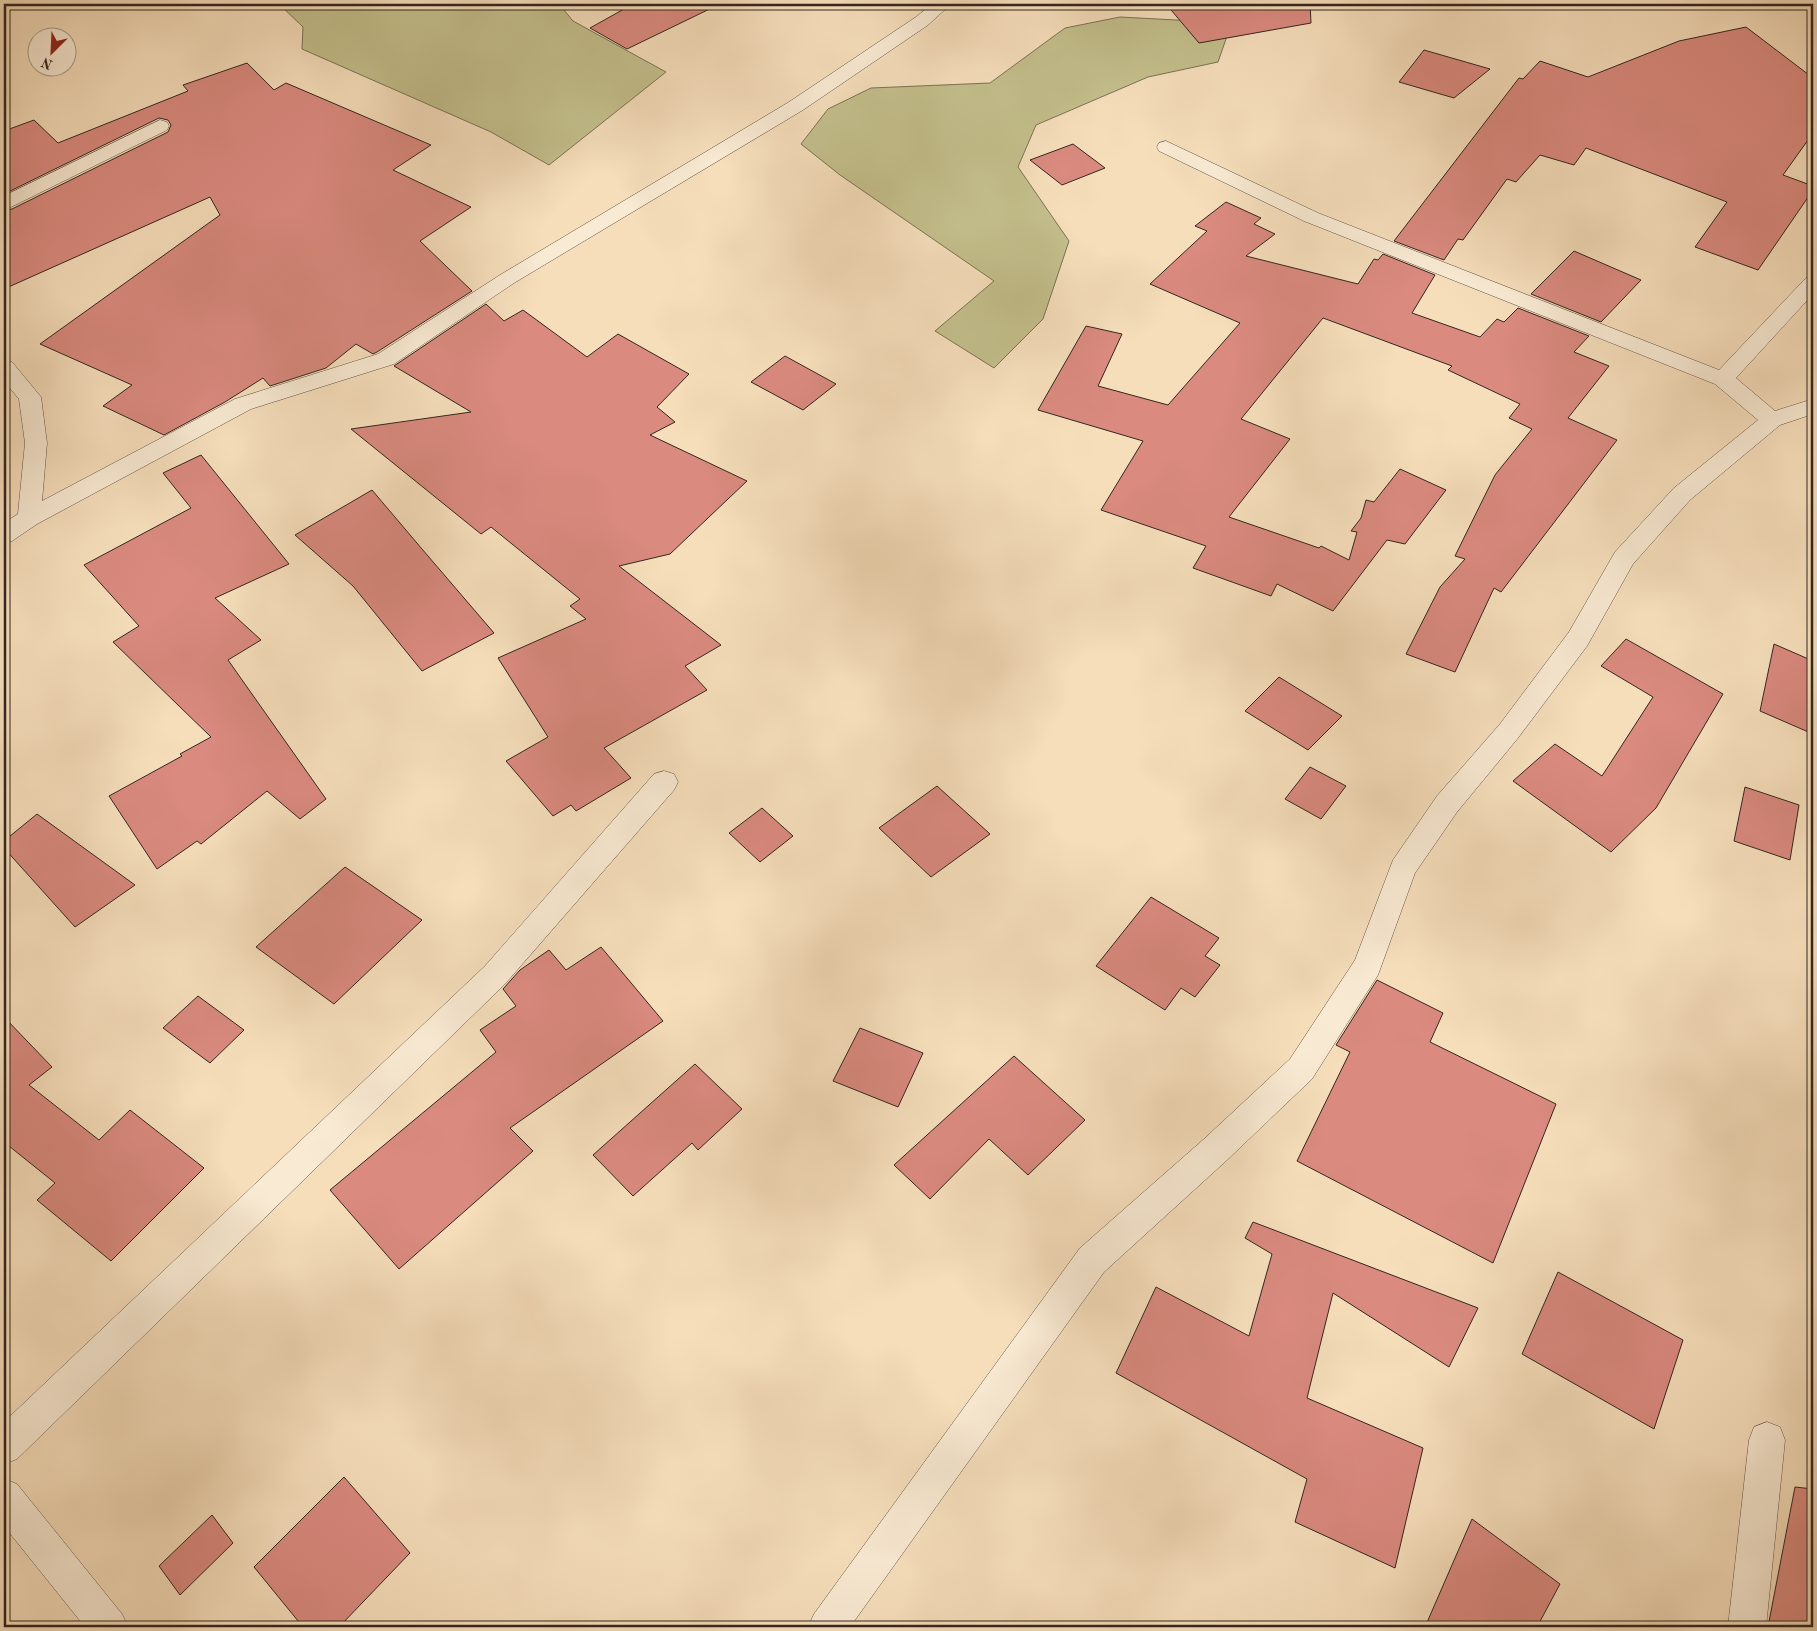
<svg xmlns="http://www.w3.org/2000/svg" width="1817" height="1631" font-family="'Old Standard TT',serif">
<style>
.green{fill:#c3bf8c;stroke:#7c7256}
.building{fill:#da8a7f;stroke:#34261f}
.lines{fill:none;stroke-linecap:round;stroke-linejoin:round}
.street-casing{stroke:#645446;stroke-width:1}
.street{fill:#f9ead3;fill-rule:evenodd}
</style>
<rect width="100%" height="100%" fill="#f6debb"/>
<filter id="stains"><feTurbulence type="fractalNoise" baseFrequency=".004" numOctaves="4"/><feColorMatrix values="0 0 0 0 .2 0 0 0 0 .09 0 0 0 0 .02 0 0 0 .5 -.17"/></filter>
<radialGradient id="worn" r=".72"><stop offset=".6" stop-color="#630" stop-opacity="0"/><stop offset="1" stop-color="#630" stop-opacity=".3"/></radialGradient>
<g class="green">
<polygon points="279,4 559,4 573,21 666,72 549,165 491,132 302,49 303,27"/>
<polygon points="1120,17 1195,21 1227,36 1218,62 1148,77 1036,125 1018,167 1069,241 1043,319 994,368 935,331 994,281 840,175 801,144 828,109 871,88 990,83 1065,28"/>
</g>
<g class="building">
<polygon points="633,4 720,4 627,49 590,28"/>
<polygon points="1166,4 1310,4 1311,23 1199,43"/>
<polygon points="1746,27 1813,78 1813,133 1783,175 1813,186 1813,190 1758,270 1695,247 1727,202 1586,148 1574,165 1540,155 1516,182 1507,179 1463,240 1458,239 1444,260 1394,241 1519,78 1523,79 1540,61 1588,77 1679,41"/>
<polygon points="1424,50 1490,69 1454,98 1399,82"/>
<polygon points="247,63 274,90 286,83 431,145 393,170 471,207 420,241 472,291 377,352 373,354 356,344 326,368 270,386 263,378 225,402 164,435 103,406 132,385 40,344 220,215 210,197 4,289 4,211 12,209 168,132 171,125 168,120 159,118 4,194 4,131 34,120 58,143 188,91 183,85"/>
<polygon points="1073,144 1105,168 1062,185 1030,160"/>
<polygon points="1226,202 1261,218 1254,224 1275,234 1246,256 1358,284 1374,259 1378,260 1383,254 1435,275 1412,313 1480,337 1497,319 1504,322 1518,308 1589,336 1574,352 1609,366 1568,418 1617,440 1501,592 1494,588 1455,672 1406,654 1440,587 1465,559 1455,556 1495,475 1532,429 1509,418 1520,404 1448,370 1452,366 1323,318 1241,419 1290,439 1229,517 1319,548 1321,546 1349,560 1357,532 1351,531 1361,518 1366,500 1374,502 1400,469 1446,490 1405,544 1387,540 1333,611 1277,584 1271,596 1193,568 1206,546 1101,510 1143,441 1038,410 1086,326 1122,334 1098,386 1168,405 1240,323 1150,284 1207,231 1195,226"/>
<polygon points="1574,251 1641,280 1601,322 1531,294"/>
<polygon points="486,304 504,321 523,310 587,357 618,334 689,374 657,407 675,422 650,435 747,481 670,554 619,566 721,645 685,666 707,690 604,748 631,778 576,811 571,805 553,816 506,761 548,737 498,658 586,619 570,606 580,599 491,527 481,534 351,429 471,412 394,366"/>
<polygon points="785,356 836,384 803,410 751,382"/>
<polygon points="201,455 289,564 215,598 261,640 228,660 326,799 300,819 267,791 201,844 197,841 157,869 109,796 182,756 180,754 211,737 113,642 139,626 84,565 191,508 163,473"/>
<polygon points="372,490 422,549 494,633 422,671 353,586 295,535"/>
<polygon points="1626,639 1723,694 1656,808 1611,852 1513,781 1555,744 1602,776 1653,697 1601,666"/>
<polygon points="1774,644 1813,661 1813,734 1760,711"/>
<polygon points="1279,677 1342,716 1308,750 1245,711"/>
<polygon points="1310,767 1346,786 1321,819 1285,799"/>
<polygon points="937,786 990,834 931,877 879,828"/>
<polygon points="1745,787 1799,805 1790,860 1734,841"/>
<polygon points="762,808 793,836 760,862 729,833"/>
<polygon points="37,814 135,885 75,927 4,848 4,841"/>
<polygon points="345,867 422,920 334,1004 256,947"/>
<polygon points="1151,897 1219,938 1205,956 1220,965 1195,997 1181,988 1165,1010 1096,966"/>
<polygon points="601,947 663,1021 510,1128 533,1151 399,1269 330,1190 496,1052 480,1030 516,1006 503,989 520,970 549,950 566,970"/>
<polygon points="1377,980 1443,1013 1430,1042 1556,1104 1493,1263 1297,1161 1350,1052 1336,1045"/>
<polygon points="198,996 244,1030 210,1063 163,1028"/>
<polygon points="4,1017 52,1067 29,1085 99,1140 130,1110 204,1168 111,1261 37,1200 55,1183 4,1142"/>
<polygon points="860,1028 923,1053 898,1107 833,1081"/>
<polygon points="1014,1056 1085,1120 1028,1175 989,1139 930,1199 894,1165"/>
<polygon points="695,1064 742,1109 698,1150 692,1143 633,1196 593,1155"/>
<polygon points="1253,1222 1478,1308 1449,1367 1333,1293 1307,1398 1423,1448 1395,1568 1295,1522 1307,1479 1116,1373 1156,1287 1249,1336 1272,1254 1245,1238"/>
<polygon points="1558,1272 1683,1340 1654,1429 1522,1354"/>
<polygon points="344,1477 410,1553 339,1627 303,1627 254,1567"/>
<polygon points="1795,1487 1813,1489 1813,1627 1768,1627"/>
<polygon points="212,1515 233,1543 180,1595 159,1566"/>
<polygon points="1472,1519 1560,1584 1537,1627 1425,1627"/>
</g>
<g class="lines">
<g class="street-casing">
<g id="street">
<polygon points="932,4 951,4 928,25 803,110 514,283 394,364 251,409 37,524 12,541 4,543 4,523 18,514 25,443 19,399 4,381 4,360 12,362 41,397 47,443 42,501 235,399 378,354 500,275 789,102 916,17"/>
<polygon points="160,120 167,122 169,126 167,130 11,207 4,209 4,196"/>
<polygon points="1166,141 1318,213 1719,370 1806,278 1813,276 1813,294 1736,378 1775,411 1813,399 1813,414 1780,425 1690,500 1633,564 1587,646 1518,738 1457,812 1415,873 1378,975 1312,1079 1226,1161 1104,1272 850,1627 808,1627 814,1614 1080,1248 1204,1139 1290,1059 1355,960 1393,860 1437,796 1500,724 1569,632 1615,552 1674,488 1758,420 1715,384 1304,221 1159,151 1157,147 1159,143"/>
<polygon points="664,771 674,774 678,782 674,790 505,984 17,1459 4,1464 4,1422 485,966 654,774"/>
<polygon points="1767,1422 1780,1427 1785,1440 1766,1627 1728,1627 1749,1440 1754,1427"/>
<polygon points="4,1479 17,1484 122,1614 128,1627 85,1627 4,1526"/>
</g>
</g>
<use href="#street" class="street"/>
</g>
<rect width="1817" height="1631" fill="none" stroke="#f6debb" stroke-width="20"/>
<rect x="5" y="5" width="1807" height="1621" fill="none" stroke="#34261f" stroke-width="2.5"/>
<rect x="10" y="10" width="1797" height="1611" fill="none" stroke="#34261f"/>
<g transform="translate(52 52) rotate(204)"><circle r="24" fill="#f9ead3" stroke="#aa9c8b"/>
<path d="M0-4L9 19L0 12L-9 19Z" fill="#8f2418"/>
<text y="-8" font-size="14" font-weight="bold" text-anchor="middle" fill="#34261f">N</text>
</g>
<rect width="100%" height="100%" filter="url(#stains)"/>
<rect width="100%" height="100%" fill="url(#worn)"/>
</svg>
